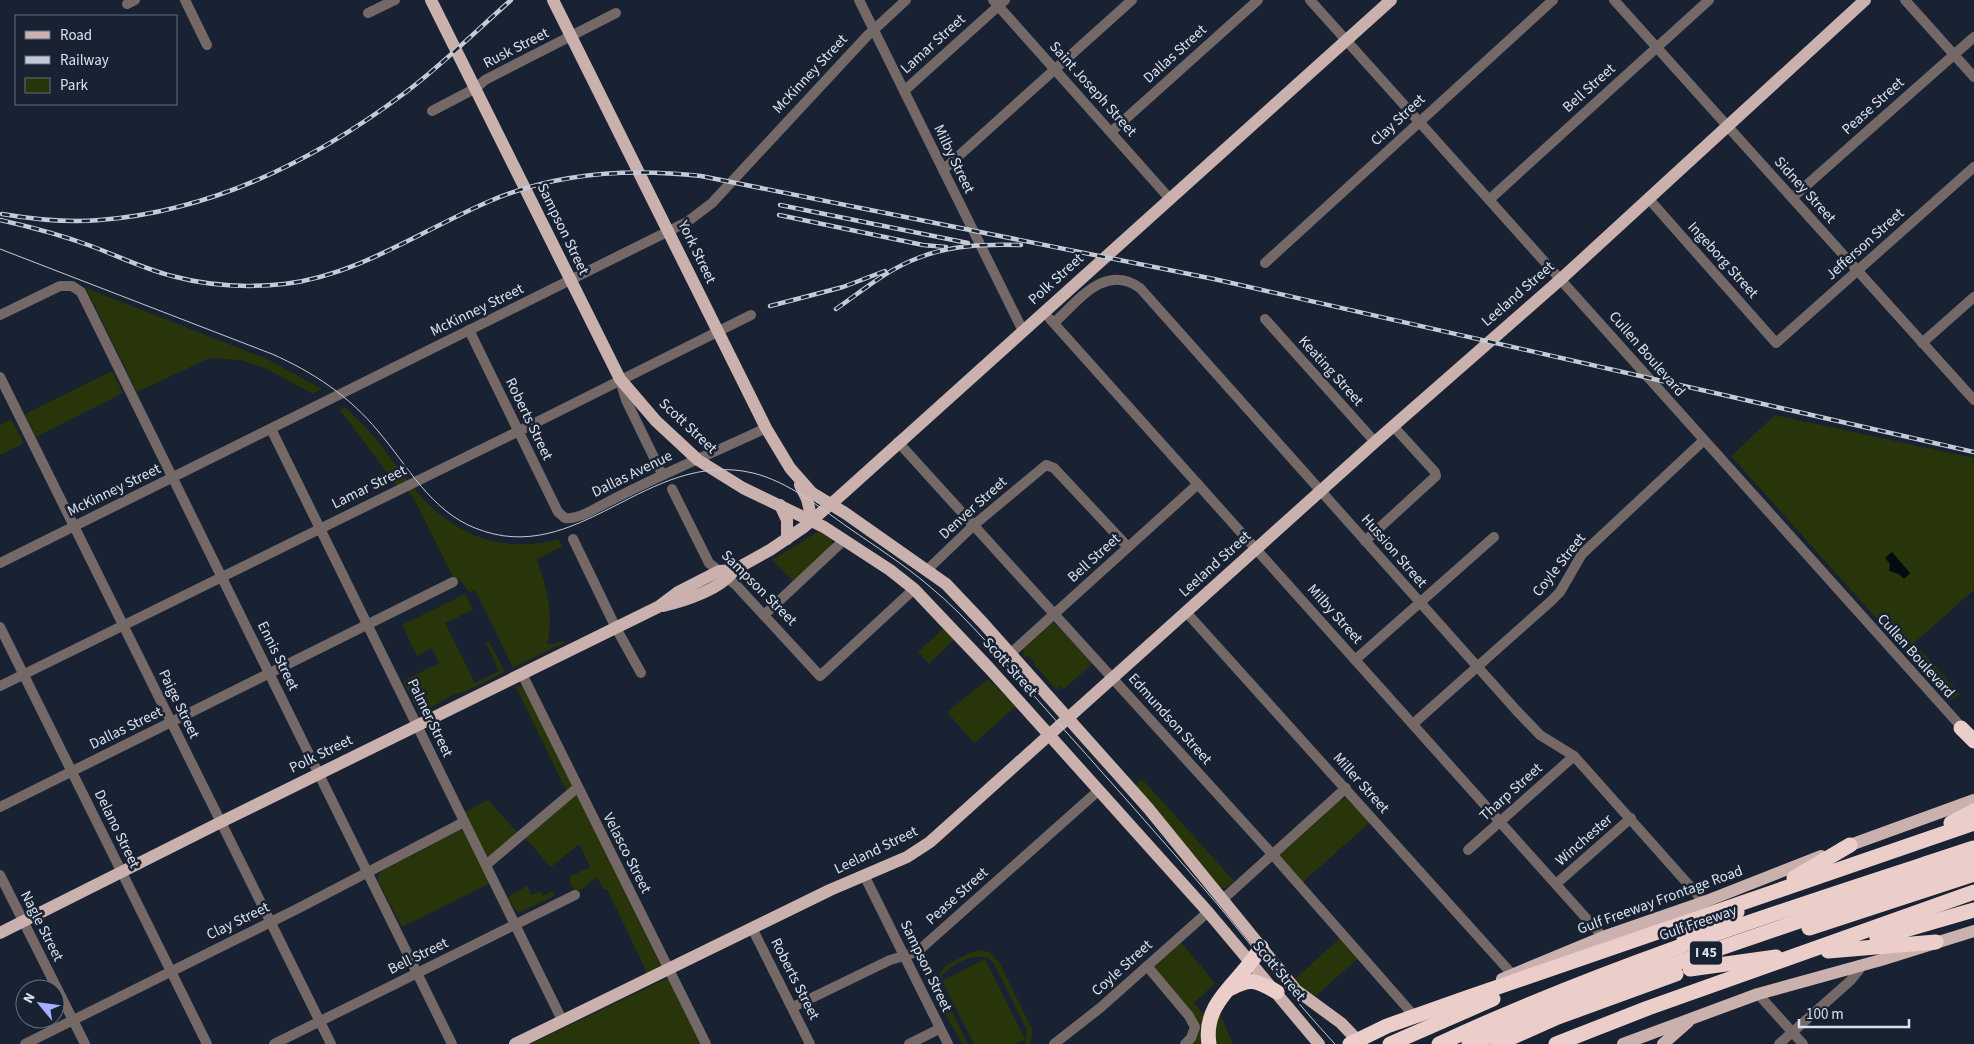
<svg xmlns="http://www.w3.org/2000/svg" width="1974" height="1044" font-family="'Source Sans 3',sans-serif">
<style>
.green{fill:#283409}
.water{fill:#030d10}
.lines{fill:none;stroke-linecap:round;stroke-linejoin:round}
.minor{stroke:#756967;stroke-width:10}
.major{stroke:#cab1ae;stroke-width:12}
.highway{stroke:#ebcdca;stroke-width:15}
.tram{stroke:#c4cbd7;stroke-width:1}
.rail-casing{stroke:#c4cbd7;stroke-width:4.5}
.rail{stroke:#182232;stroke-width:2.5;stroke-dasharray:8;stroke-linecap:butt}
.labels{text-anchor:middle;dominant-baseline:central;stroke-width:5;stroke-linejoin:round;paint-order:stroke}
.shield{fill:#182232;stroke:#a0a8b5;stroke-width:1}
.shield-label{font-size:14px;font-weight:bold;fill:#dbe2ed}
.street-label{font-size:15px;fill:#dbe2ed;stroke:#182232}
</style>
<rect width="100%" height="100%" fill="#182232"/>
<g class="green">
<polygon points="86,288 267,359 322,389 313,394 265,368 240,360 210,358 137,392"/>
<polygon points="112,371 123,393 36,437 25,414"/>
<polygon points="345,407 371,433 408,481 397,486 340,410"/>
<polygon points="1775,415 1974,458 1974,590 1914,643 1960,694 1953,700 1948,698 1731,456"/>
<polygon points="11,419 24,443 0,455 0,425"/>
<path d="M414,488C450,533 500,555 558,539L563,546L537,559C546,587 555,615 547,644H553L562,641L566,642L513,668L475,590L470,593L460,580L454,579L413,497L408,491Z"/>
<polygon points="819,531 831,538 832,547 794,582 772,560"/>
<polygon points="465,594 473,610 445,623 475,683 499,671 486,643 489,641 505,672 464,692 454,694 420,714 403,681 439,663 432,648 417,656 402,625"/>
<polygon points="1053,622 1093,663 1064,689 1061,686 1057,690 1034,665 1035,663 1028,655 1025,658 1023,657 1025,651 1023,649"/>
<polygon points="945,627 955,639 929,664 918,652"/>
<polygon points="988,679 1016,706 974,743 947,712"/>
<polygon points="523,685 573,787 567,792 516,687"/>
<polygon points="1142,779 1234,881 1226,888 1218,888 1135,786"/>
<polygon points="575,795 578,796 661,966 647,973 607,889 604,890 597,877 577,893 571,886 569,877 590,867 579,844 551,867 525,838"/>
<polygon points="1346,798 1370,822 1302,883 1280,859 1279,855 1334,804"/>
<polygon points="488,800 519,834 496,856 487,857 465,812"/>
<polygon points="460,830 464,831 492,882 402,927 378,881 380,872"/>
<polygon points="527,886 532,895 541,891 543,896 552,891 554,896 521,912 517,912 507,897"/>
<polygon points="1340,938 1358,958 1316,996 1307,992 1294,980"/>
<polygon points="1180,941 1215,983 1194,1003 1204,1014 1201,1035 1203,1044 1189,1044 1197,1027 1151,968"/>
<path d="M979,950L989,952L999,962L1032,1029L1031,1044H1025L1027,1030L994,964C982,946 947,965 940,980L941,989L968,1044H962C949,1017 916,980 954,961C962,957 970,952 979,950Z"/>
<polygon points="985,959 1025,1039 1015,1044 974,1044 942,981"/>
<polygon points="668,978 703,1044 530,1044"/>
<polygon points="1219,1011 1233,1044 1214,1044 1216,1019"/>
</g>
<polygon class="water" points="1892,552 1910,573 1904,579 1899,574 1889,571 1890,564 1885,558"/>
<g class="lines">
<g class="minor">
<polyline points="185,0 207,45"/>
<polyline points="859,0 1023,331"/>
<polyline points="993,0 1170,199"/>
<polyline points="1310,0 1965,731"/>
<polyline points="1614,0 1974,400"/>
<polyline points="1905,0 1974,77"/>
<polyline points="127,4 135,0"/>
<polyline points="368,13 395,0"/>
<polyline points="904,91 1005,0"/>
<polyline points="432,111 476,88 485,80 616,13"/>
<polyline points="1112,131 1258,0"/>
<polyline points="943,170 1132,0"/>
<polyline points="1648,198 1776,343 1974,167"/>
<polyline points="1792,198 1974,37"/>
<polyline points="1490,199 1709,0"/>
<polyline points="1265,263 1553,0"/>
<polyline points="0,315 60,286 72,286 81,292 452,1044"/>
<polyline points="1050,319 1603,937"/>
<polyline points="1265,319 1375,442"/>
<path d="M1054,323C1079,300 1105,263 1140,288L1516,710L1540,735L1574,756L1704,902"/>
<path d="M469,330L558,512L565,518C579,520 595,508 608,502C659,475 713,453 766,428"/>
<polyline points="1922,343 1974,297"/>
<polyline points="0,377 331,1044"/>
<polyline points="621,383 626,400 662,474"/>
<polyline points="271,429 562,1020"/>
<polyline points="898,442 1272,854 1416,1018"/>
<polyline points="672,489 709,563 736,585 820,676 914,589"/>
<polyline points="573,539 616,628 641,673"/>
<polyline points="1365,541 1436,476 1435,472 1393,426"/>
<polyline points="0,563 687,222 712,203 867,36 906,0"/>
<polyline points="926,571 974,525 1046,465 1054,468 1128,547"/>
<polyline points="1186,612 1512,974"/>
<polyline points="764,615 844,540"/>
<polyline points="0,627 207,1044"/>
<polyline points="1010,654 1198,484"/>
<polyline points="1355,660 1494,537"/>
<polyline points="522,674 706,1044"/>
<polyline points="0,686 519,431 751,315"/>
<polyline points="1413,724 1550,602 1560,592 1582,554 1703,441"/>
<polyline points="0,807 453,582"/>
<polyline points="1468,850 1574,756"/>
<polyline points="486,865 577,788"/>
<polyline points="0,875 85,1044"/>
<polyline points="864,875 948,1044"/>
<polyline points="1556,884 1631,818"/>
<polyline points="1222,900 1346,788"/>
<polyline points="752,928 810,1044"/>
<polyline points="1147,966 1189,1016 1195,1027 1191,1038 1185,1044"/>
<polyline points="1758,994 1803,1044"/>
<polyline points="793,1007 890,960 917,952 1098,791"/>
<polyline points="25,1044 299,908 464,822"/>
<polyline points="274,1044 575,895"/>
<polyline points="909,1044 939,1029"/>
<polyline points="1054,1044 1100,1008 1208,912"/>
<polyline points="1779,1044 1850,981 1859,970 1860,965"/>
</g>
<g class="major">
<polyline points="431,0 620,379 656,421 698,460 743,488 824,527 890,570 914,589 989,668 1208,912 1319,1044"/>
<polyline points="553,0 766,428 790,468 812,493 845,513 946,584 983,623 1148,808 1296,990 1341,1023 1361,1044"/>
<polyline points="800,485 807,499 812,520"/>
<polyline points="780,505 787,520 787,539"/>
<path d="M663,606C684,601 722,589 734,570"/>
<polyline points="1842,848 1974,800"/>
<polyline points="0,933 221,822 658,607 678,592 719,571 734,570 770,550 804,527 839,497 1391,0"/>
<polyline points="1502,979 1603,937 1704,902 1821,856"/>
<polyline points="515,1044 830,890 907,857 930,842 1375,442 1561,279 1865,0"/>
<polyline points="1623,1044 1758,994 1881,960 1974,931"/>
<polyline points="1663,1044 1688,1022"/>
</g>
<g class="highway">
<polyline points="1961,728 1974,741"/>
<polyline points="1951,823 1974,811"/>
<polyline points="1794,878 1850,845"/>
<polyline points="1809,928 1974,874"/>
<polyline points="1684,938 1737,912"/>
<polyline points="1877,938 1974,910"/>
<polyline points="1828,951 1936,942"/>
<polyline points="1690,969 1776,957"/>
<path d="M1231,988C1252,977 1257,981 1277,992"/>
<path d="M1209,1044C1202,1000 1243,981 1261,947"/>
<polyline points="1350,1044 1387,1026 1466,998 1974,823"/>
<polyline points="1390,1044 1493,999"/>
<path d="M1439,1044C1611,964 1794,907 1974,848"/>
<polyline points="1469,1044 1598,990 1974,861"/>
<polyline points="1497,1044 1558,1017 1676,974"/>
<polyline points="1556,1044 1648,1008 1974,892"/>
</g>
<path class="tram" d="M0,249L272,354C313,372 349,396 378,431C408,466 430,510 475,528C578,570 647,448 753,473C789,482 819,507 849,528C875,546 903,564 928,585C971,620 1006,665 1043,706C1102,772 1161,838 1218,905C1257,952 1294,1000 1335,1044"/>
<g class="rail-casing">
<g id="rail">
<polyline points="780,205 968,243"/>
<path d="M2,214C32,219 70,223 100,220C213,211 317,159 406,92C443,64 477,30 511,0"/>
<polyline points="779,215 923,245 946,247"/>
<path d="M0,220C31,227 61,235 91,246C118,256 144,269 172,276C209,286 246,288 284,284C359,275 422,230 490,201C555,173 630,168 701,176L1214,279L1974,452"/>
<polyline points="770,306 843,287 885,271"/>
<path d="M836,309C862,291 888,269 918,258C950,245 986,244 1021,245"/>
</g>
</g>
<use href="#rail" class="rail"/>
</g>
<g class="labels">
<rect class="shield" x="1690" y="941.5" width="32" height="23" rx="4"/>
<g class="shield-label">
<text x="1706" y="953">I 45</text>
</g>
<g class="street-label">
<text transform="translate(933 44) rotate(-42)">Lamar Street</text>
<text transform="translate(516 48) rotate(-27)">Rusk Street</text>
<text transform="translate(1175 54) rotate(-42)">Dallas Street</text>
<text transform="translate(810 74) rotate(-47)">McKinney Street</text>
<text transform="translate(1589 88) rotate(-42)">Bell Street</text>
<text transform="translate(1093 89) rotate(48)">Saint Joseph Street</text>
<text transform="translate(1873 106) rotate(-42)">Pease Street</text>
<text transform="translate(1398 120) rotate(-43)">Clay Street</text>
<text transform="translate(954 159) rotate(64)">Milby Street</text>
<text transform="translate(1805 190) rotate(48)">Sidney Street</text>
<text transform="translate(563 229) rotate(64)">Sampson Street</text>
<text transform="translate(1865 244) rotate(-42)">Jefferson Street</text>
<text transform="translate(697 252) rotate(64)">York Street</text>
<text transform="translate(1723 260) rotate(48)">Ingeborg Street</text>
<text transform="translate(1056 279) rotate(-42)">Polk Street</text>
<text transform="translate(1518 294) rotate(-41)">Leeland Street</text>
<text transform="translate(477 310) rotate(-26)">McKinney Street</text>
<text transform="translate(1647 354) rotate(49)">Cullen Boulevard</text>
<text transform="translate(1331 371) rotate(48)">Keating Street</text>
<text transform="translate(529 419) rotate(64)">Roberts Street</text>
<text transform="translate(688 426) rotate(43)">Scott Street</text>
<text transform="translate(632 474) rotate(-26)">Dallas Avenue</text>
<text transform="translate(369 487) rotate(-26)">Lamar Street</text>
<text transform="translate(114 490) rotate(-26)">McKinney Street</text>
<text transform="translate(973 508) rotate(-42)">Denver Street</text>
<text transform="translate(1394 551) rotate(49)">Hussion Street</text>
<text transform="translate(1094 558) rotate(-42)">Bell Street</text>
<text transform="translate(1215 564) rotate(-42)">Leeland Street</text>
<text transform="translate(1559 565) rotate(-52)">Coyle Street</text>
<text transform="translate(759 588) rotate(45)">Sampson Street</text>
<text transform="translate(1335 614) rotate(48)">Milby Street</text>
<text transform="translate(278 656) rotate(64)">Ennis Street</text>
<text transform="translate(1916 656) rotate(48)">Cullen Boulevard</text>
<text transform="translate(1010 667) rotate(48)">Scott Street</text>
<text transform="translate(179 704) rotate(64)">Paige Street</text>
<text transform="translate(430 718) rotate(64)">Palmer Street</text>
<text transform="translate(1170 719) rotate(48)">Edmundson Street</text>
<text transform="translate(126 728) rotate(-26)">Dallas Street</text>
<text transform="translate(321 754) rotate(-26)">Polk Street</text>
<text transform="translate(1361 783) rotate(48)">Miller Street</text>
<text transform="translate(1511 792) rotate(-42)">Tharp Street</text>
<text transform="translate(117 829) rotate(64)">Delano Street</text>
<text transform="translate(1584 840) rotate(-41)">Winchester</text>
<text transform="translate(876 850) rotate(-26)">Leeland Street</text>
<text transform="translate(627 853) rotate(63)">Velasco Street</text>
<text transform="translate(957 896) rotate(-42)">Pease Street</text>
<text transform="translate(1660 900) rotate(-20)">Gulf Freeway Frontage Road</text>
<text transform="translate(238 921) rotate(-26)">Clay Street</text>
<text transform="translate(1698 923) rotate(-19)">Gulf Freeway</text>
<text transform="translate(42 926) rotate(63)">Nagle Street</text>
<text transform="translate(418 956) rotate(-26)">Bell Street</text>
<text transform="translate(926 966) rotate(64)">Sampson Street</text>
<text transform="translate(1122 968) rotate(-42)">Coyle Street</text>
<text transform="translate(1279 971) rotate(50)">Scott Street</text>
<text transform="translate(795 979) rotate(63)">Roberts Street</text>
</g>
</g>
<rect x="15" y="15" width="162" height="90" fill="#182232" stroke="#666f7d"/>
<rect x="25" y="31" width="25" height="8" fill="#cab1ae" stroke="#666f7d"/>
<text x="60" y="40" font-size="15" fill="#dbe2ed">Road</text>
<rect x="25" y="56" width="25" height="8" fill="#c4cbd7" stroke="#666f7d"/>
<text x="60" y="65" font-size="15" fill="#dbe2ed">Railway</text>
<rect x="25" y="78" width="25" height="15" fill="#283409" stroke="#666f7d"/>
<text x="60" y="90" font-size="15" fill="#dbe2ed">Park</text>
<g transform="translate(40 1004) rotate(299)"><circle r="24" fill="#182232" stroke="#666f7d"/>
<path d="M0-4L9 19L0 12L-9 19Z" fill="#a5b1fc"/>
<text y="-8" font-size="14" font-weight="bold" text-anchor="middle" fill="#dbe2ed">N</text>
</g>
<path d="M1799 1019v8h110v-8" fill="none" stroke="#dbe2ed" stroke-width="2.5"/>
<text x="1806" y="1019" font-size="15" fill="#dbe2ed" stroke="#182232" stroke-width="4" paint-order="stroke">100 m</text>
</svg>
